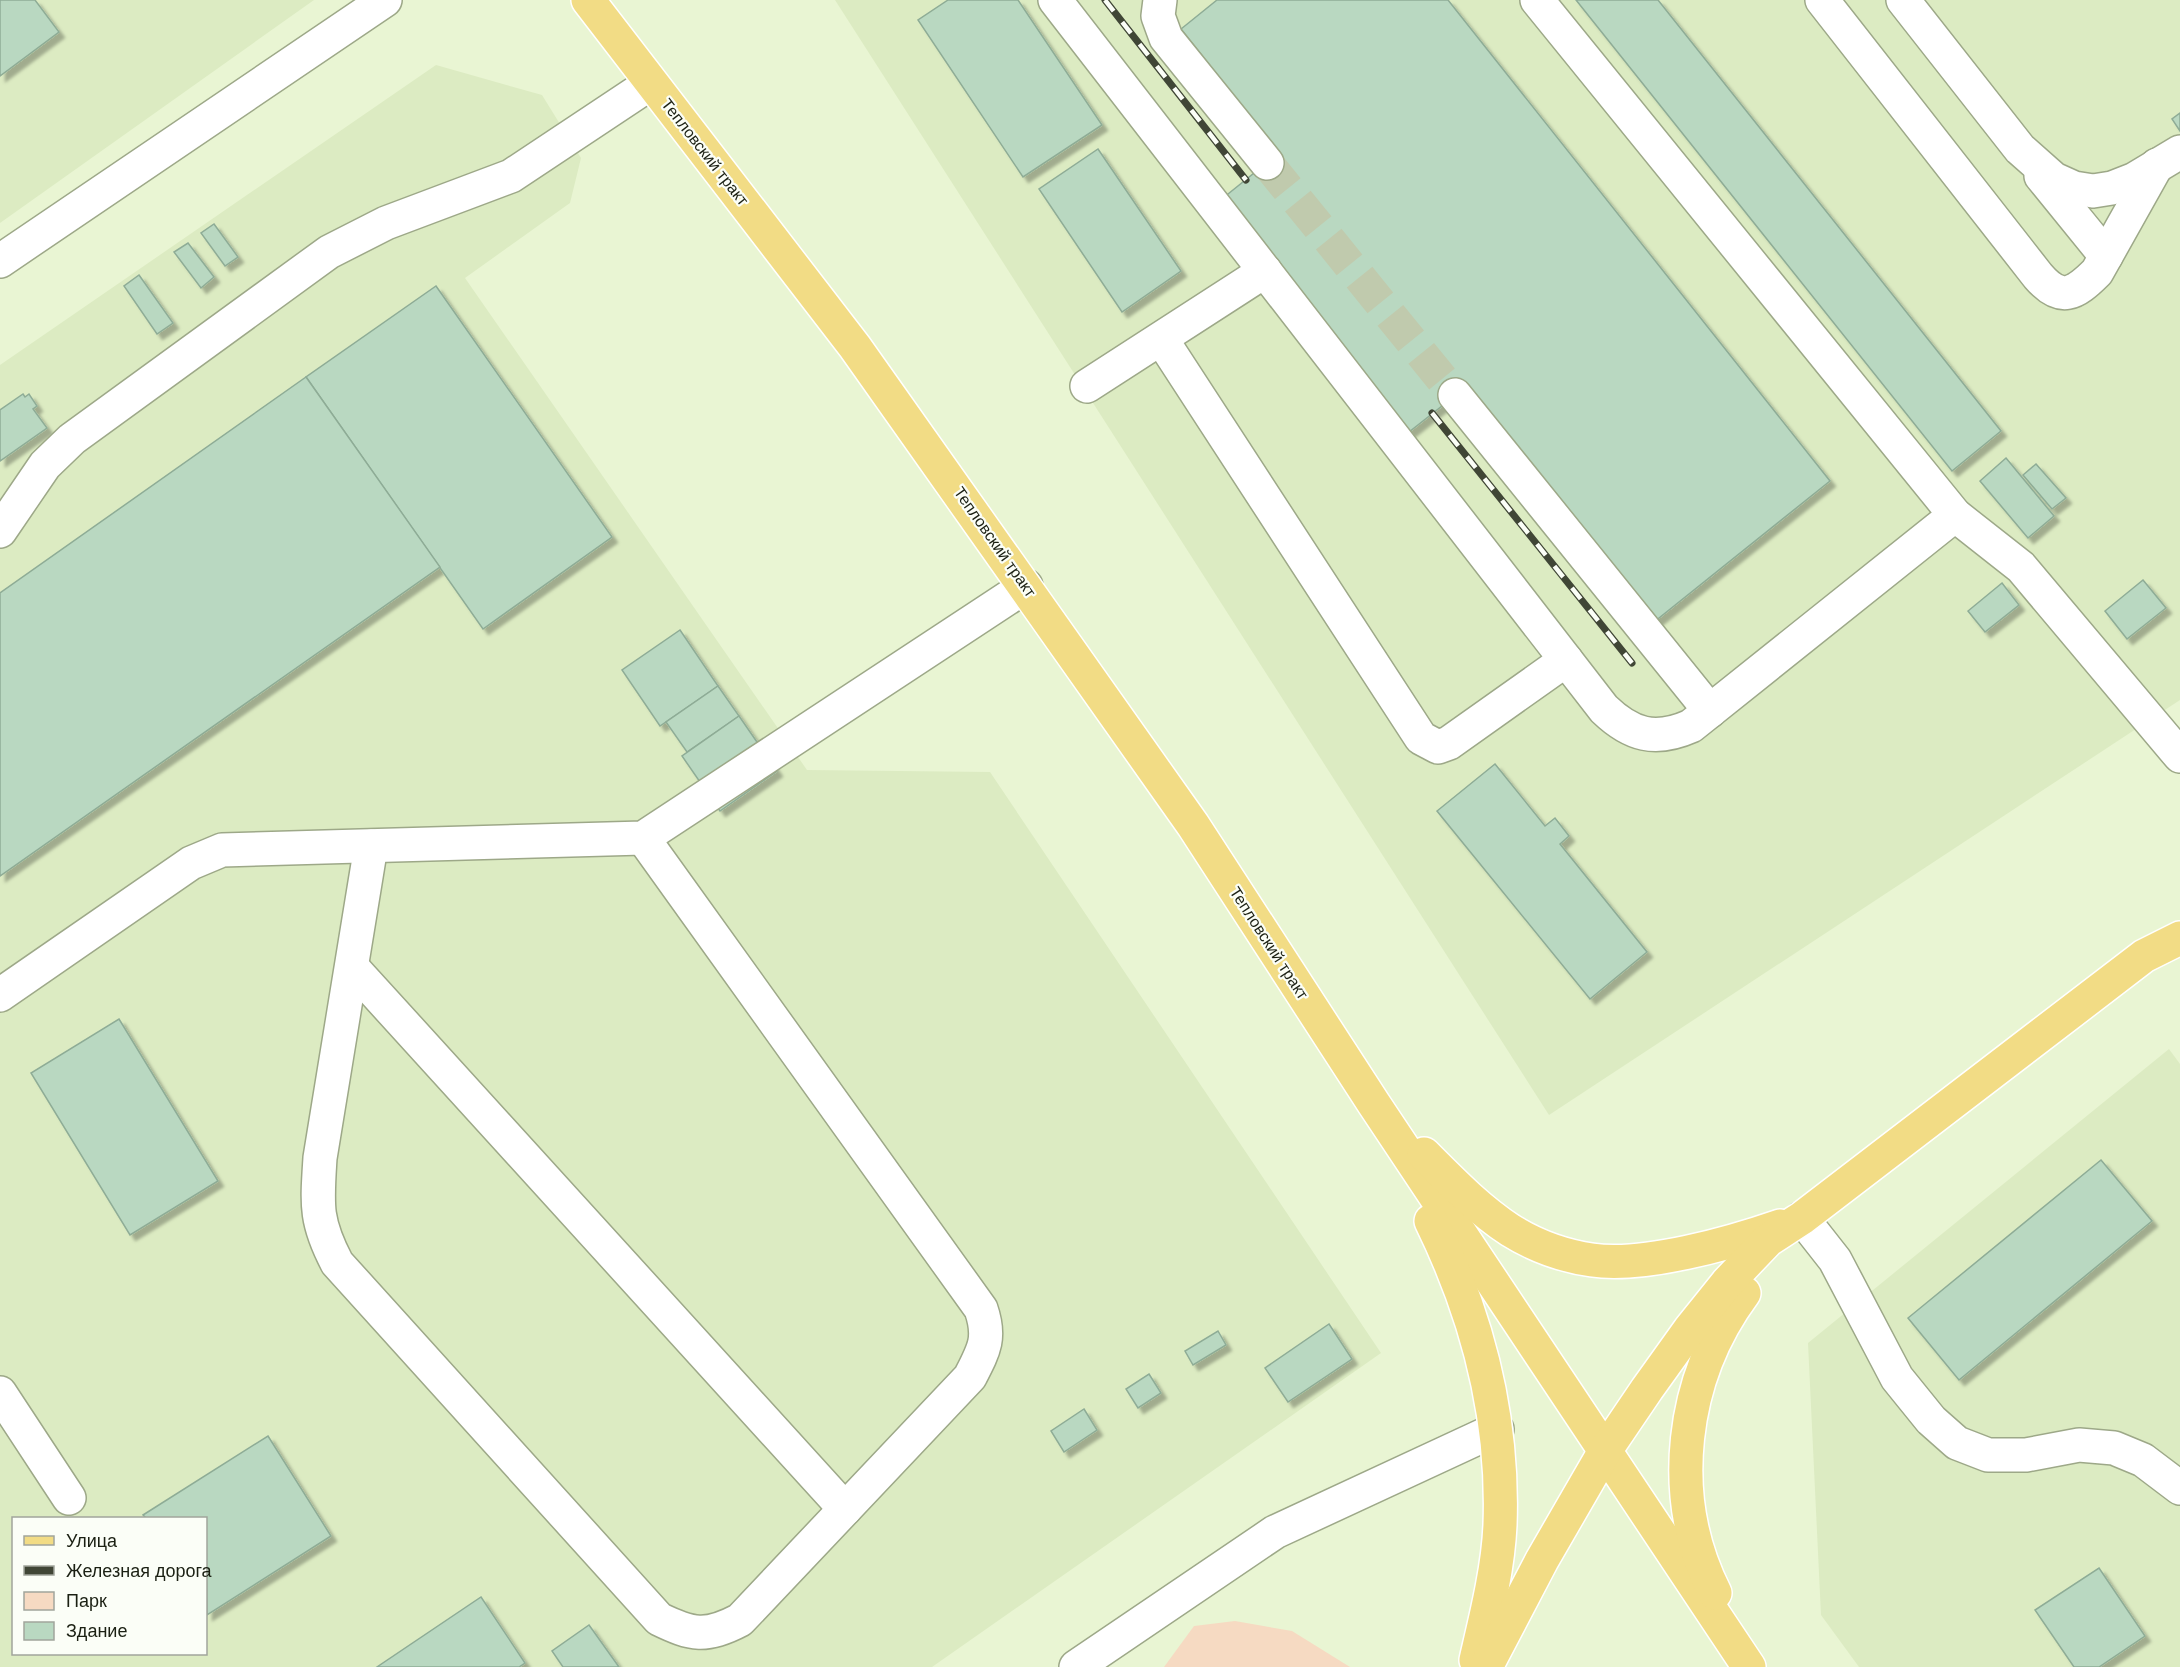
<svg xmlns="http://www.w3.org/2000/svg" width="2180" height="1667" font-family="Helvetica,sans-serif">
<style>
.built{fill:#dcebc2;fill-rule:evenodd}
.green{fill:#f6dac2}
.building{fill:#b9d8c1;stroke:#8eac96;stroke-width:1.5;filter:url(#shadow)}
.lines{fill:none;stroke-linecap:round;stroke-linejoin:round}
.minor-tunnel{stroke:#c0caad;stroke-width:33;stroke-dasharray:33 16;stroke-linecap:butt}
.minor-casing{stroke:#9da888;stroke-width:36}
.major-casing{stroke:#fff;stroke-width:36}
.minor{stroke:#fff;stroke-width:33}
.major{stroke:#f2dc85;stroke-width:33}
.rail-casing{stroke:#404636;stroke-width:7}
.rail{stroke:#fbfef7;stroke-width:4.5;stroke-dasharray:14;stroke-linecap:butt}
.labels{text-anchor:middle;dominant-baseline:central;stroke-width:4.5;stroke-linejoin:round;paint-order:stroke}
.street-label{font-size:16px;fill:#1b2013;stroke:#fbfef7}
</style>
<defs>
<filter id="shadow"><feDropShadow dx="5.5" dy="5.5" stdDeviation="1.5" flood-color="#0004"/></filter>
</defs>
<rect width="100%" height="100%" fill="#e9f5d3"/>
<g class="built">
<polygon points="0,0 314,0 0,223"/>
<polygon points="835,0 2180,0 2180,700 1549,1115"/>
<path d="M436,65L542,95L581,158L570,203L465,278L807,770L990,772L1381,1353L932,1667H0V365ZM14,1518H206V1654H14Z"/>
<polygon points="2169,1049 2180,1064 2180,1667 1859,1667 1821,1615 1808,1343"/>
</g>
<polygon class="green" points="1235,1621 1292,1631 1350,1667 1164,1667 1194,1626"/>
<g class="building">
<polygon points="0,0 35,0 59,32 0,76"/>
<polygon points="948,0 1018,0 1102,125 1023,177 918,20"/>
<polygon points="1217,0 1448,0 1830,481 1654,622 1466,387 1409,432 1223,198 1279,153 1181,29"/>
<polygon points="1576,0 1658,0 2001,431 1952,471"/>
<polygon points="2180,113 2180,131 2172,119"/>
<polygon points="1098,149 1181,271 1122,312 1039,189"/>
<polygon points="214,224 238,257 225,266 201,233"/>
<polygon points="188,243 214,277 201,288 174,252"/>
<polygon points="139,275 173,323 157,334 124,286"/>
<polygon points="436,286 612,537 483,629 306,377"/>
<polygon points="306,377 440,567 0,876 0,593"/>
<polygon points="23,394 25,397 29,394 37,406 33,409 47,428 0,461 0,410"/>
<polygon points="2006,458 2054,516 2028,538 1980,481"/>
<polygon points="2036,464 2066,498 2052,509 2023,475"/>
<polygon points="2143,580 2166,608 2127,639 2105,611"/>
<polygon points="2002,583 2019,605 1985,632 1968,611"/>
<polygon points="680,630 718,686 660,726 622,670"/>
<polygon points="718,686 739,716 687,752 666,722"/>
<polygon points="739,716 777,771 720,811 682,756"/>
<polygon points="1495,764 1545,826 1555,818 1569,836 1560,844 1647,952 1590,999 1437,811"/>
<polygon points="119,1019 218,1181 130,1235 31,1073"/>
<polygon points="2101,1160 2152,1221 1959,1380 1908,1318"/>
<polygon points="1329,1324 1352,1359 1288,1402 1265,1368"/>
<polygon points="1218,1331 1226,1345 1193,1365 1185,1351"/>
<polygon points="1149,1374 1161,1393 1138,1408 1126,1389"/>
<polygon points="1084,1409 1097,1430 1064,1452 1051,1431"/>
<polygon points="268,1436 331,1536 207,1615 206,1518 146,1518 143,1515"/>
<polygon points="2099,1568 2145,1636 2099,1667 2074,1667 2035,1610"/>
<polygon points="481,1597 525,1663 519,1667 377,1667"/>
<polygon points="589,1625 619,1667 563,1667 552,1651"/>
</g>
<g class="lines">
<polyline class="minor-tunnel" points="1267,163 1455,395"/>
<g class="minor-casing">
<g id="minor">
<path d="M1055,0L1604,709C1631,735 1655,742 1691,726L1955,515"/>
<polyline points="1160,0 1158,16 1166,38 1267,163"/>
<polyline points="1537,0 1955,515 2021,567 2180,756"/>
<path d="M1822,0L2038,276C2061,303 2075,294 2097,272L2157,165"/>
<polyline points="1903,0 2020,149 2054,179 2074,188 2093,191 2112,188 2135,179 2180,152"/>
<polyline points="2041,176 2106,256"/>
<polyline points="0,261 385,0"/>
<polyline points="1162,340 1421,738 1438,747 1449,743 1566,660"/>
<polyline points="1087,386 1265,271"/>
<polyline points="1455,395 1710,711"/>
<polyline points="0,531 45,465 72,439 329,252 386,223 511,176 651,83"/>
<path d="M371,846L320,1158C317,1205 315,1221 337,1263L659,1619C692,1635 706,1638 740,1620L970,1377C984,1350 991,1338 981,1309L643,838"/>
<polyline points="352,967 845,1509"/>
<polyline points="0,995 191,863 222,850 643,838 1026,586"/>
<polyline points="1802,1218 1835,1260 1897,1378 1931,1420 1957,1443 1988,1455 2026,1455 2079,1445 2114,1448 2143,1460 2180,1488"/>
<polyline points="0,1393 69,1498"/>
<polyline points="1076,1667 1275,1532 1497,1429"/>
</g>
</g>
<g class="major-casing">
<g id="major">
<polyline points="588,0 855,347 1193,825 1374,1104 1749,1667"/>
<path d="M1424,1154C1451,1181 1478,1209 1510,1230C1534,1245 1564,1256 1592,1260C1643,1268 1731,1243 1780,1226"/>
<path d="M1431,1221C1478,1317 1504,1418 1500,1525C1498,1570 1486,1617 1476,1660"/>
<path d="M1715,1593C1666,1496 1681,1378 1744,1293"/>
<polyline points="1486,1667 1542,1560 1605,1451 1647,1389 1690,1329 1727,1283 1768,1240 1802,1218 2144,956 2180,938"/>
</g>
</g>
<use href="#minor" class="minor"/>
<use href="#major" class="major"/>
<g class="rail-casing">
<g id="rail">
<polyline points="1105,0 1246,180"/>
<polyline points="1432,413 1632,663"/>
</g>
</g>
<use href="#rail" class="rail"/>
</g>
<g class="labels">
<g class="street-label">
<text transform="translate(705 152) rotate(52)">Тепловский тракт</text>
<text transform="translate(995 542) rotate(55)">Тепловский тракт</text>
<text transform="translate(1269 943) rotate(57)">Тепловский тракт</text>
</g>
</g>
<rect x="12" y="1517" width="195" height="138" fill="#fbfef7" stroke="#a1a59c" stroke-width="1.5"/>
<rect x="24" y="1536" width="30" height="9" fill="#f2dc85" stroke="#a1a59c" stroke-width="1.5"/>
<text x="66" y="1547" font-size="18" fill="#1b2013">Улица</text>
<rect x="24" y="1566" width="30" height="9" fill="#404636" stroke="#a1a59c" stroke-width="1.5"/>
<text x="66" y="1577" font-size="18" fill="#1b2013">Железная дорога</text>
<rect x="24" y="1592" width="30" height="18" fill="#f6dac2" stroke="#a1a59c" stroke-width="1.5"/>
<text x="66" y="1607" font-size="18" fill="#1b2013">Парк</text>
<rect x="24" y="1622" width="30" height="18" fill="#b9d8c1" stroke="#a1a59c" stroke-width="1.5"/>
<text x="66" y="1637" font-size="18" fill="#1b2013">Здание</text>
</svg>
